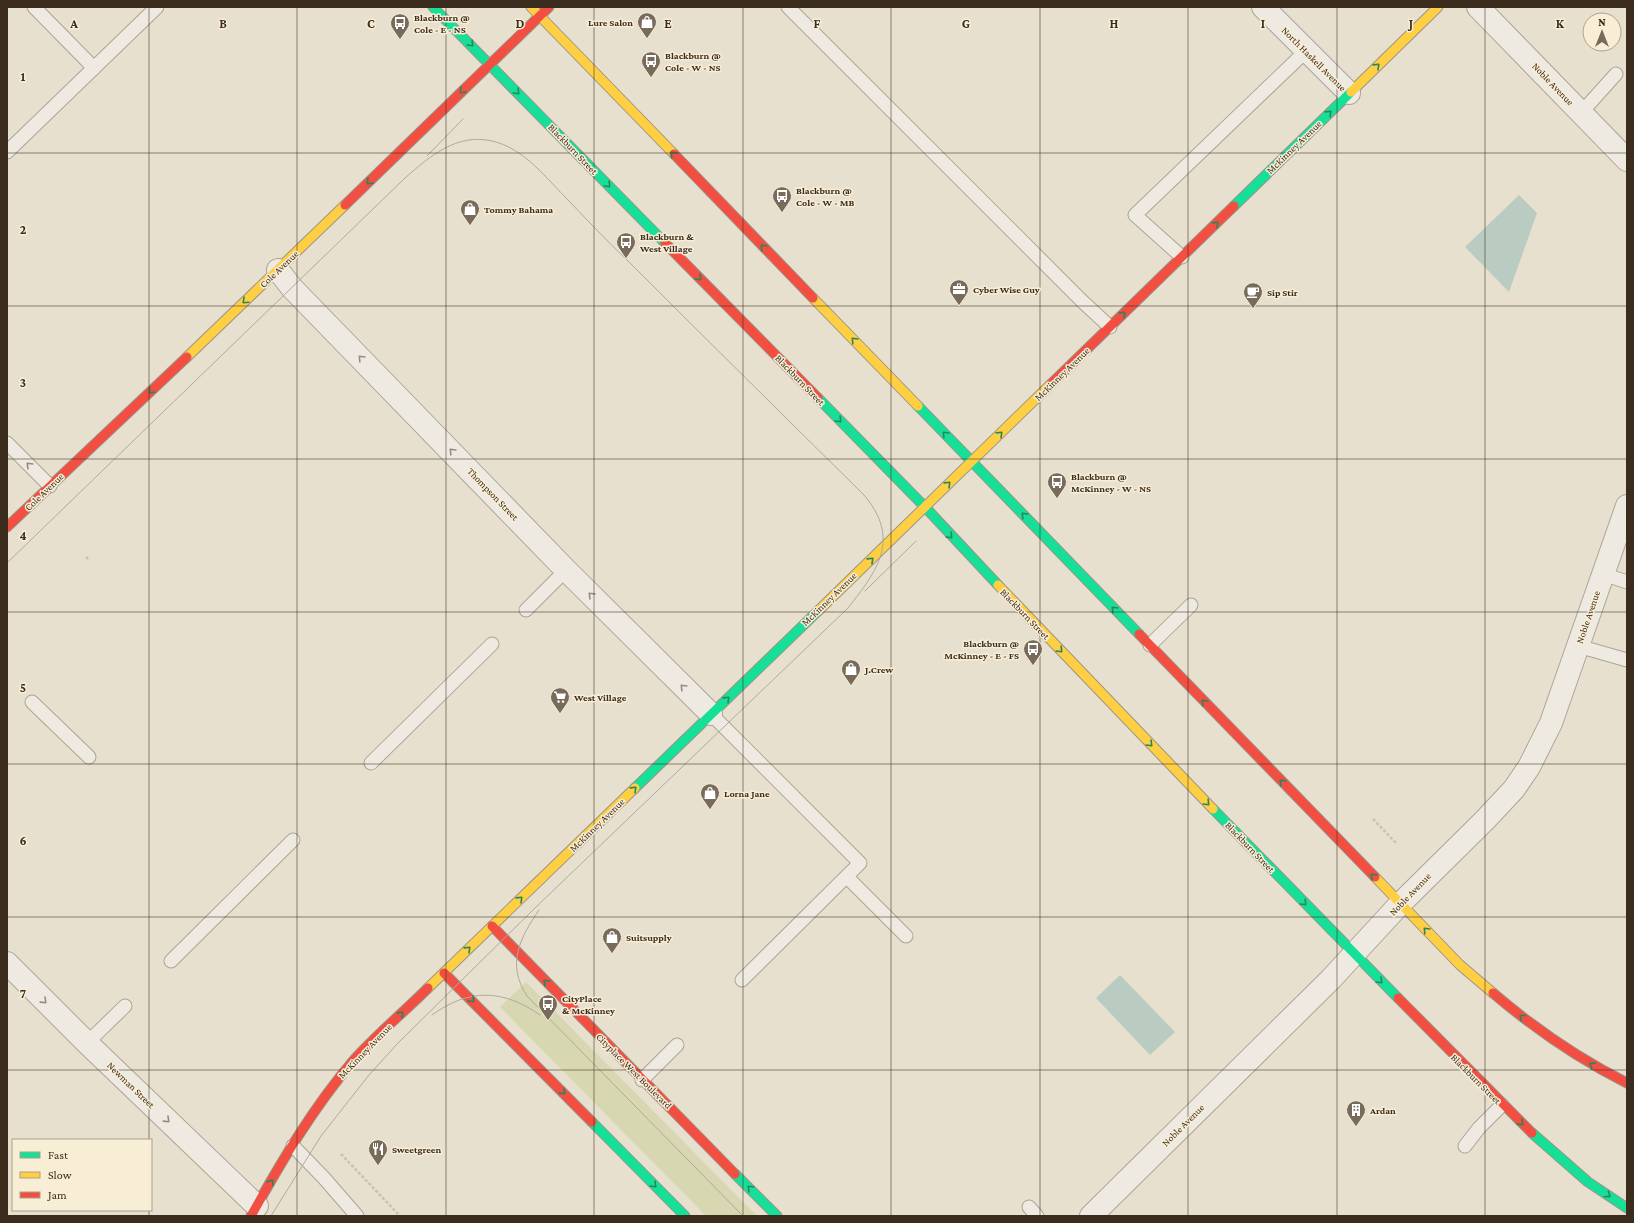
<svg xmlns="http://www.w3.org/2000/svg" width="1634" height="1223" font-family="'Crimson Pro',serif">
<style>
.green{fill:#d7d7b1}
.water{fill:#baccc1}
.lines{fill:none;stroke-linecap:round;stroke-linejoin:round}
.lane-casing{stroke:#aca497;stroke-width:15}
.street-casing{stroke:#aca497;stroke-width:24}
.fast-casing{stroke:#9c9488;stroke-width:11}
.slow-casing{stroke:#9c9488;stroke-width:11}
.jam-casing{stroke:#9c9488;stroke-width:11}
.path{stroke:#c8c1b7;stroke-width:2.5;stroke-dasharray:3 2;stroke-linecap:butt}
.lane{stroke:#efeae1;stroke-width:13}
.street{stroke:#efeae1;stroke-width:22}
.fast{stroke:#16e098;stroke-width:9}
.slow{stroke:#ffcf43;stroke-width:9}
.jam{stroke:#f24e42;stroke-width:9}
.tram{stroke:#aeaaa1;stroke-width:1}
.oneway{stroke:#29865b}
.oneway2{stroke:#968b80}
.grid{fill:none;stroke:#3c2c1e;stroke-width:1;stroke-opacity:0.55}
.labels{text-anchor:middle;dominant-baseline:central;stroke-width:3;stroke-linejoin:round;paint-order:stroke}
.poi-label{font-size:10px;font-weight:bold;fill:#3c2c1e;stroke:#f8edd5;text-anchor:start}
.street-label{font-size:10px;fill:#3c2c1e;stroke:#f8edd5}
.grid-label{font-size:13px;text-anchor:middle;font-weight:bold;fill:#3c2c1e;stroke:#f8edd5;stroke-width:3;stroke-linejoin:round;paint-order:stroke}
</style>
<rect width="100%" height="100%" fill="#e7e0cf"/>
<polygon class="green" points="526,982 757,1216 706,1216 500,1007"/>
<g class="water">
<polygon points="1519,195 1537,213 1509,292 1465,247"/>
<polygon points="1120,975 1175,1032 1150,1055 1096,998"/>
</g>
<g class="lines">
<g class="lane-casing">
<g id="lane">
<polyline points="34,7 94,68"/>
<polyline points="788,7 1082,301 1110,327"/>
<polyline points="1581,113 1616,74"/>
<polyline points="7,152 157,7"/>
<polyline points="1182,257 1135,215 1306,51"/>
<polyline points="7,443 50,486"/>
<polyline points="1603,574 1627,582"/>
<polyline points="526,610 566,570"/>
<polyline points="1150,645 1191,605"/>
<polyline points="1578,646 1627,660"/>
<polyline points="32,702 89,757"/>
<polyline points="711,714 860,863 742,980"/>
<polyline points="371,763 492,644"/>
<polyline points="847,877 906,936"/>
<polyline points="171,961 293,840"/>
<polyline points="87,1043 125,1006"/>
<polyline points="642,1080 677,1045"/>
<polyline points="293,1146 324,1178 357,1216"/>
<polyline points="1465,1146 1479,1128 1502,1105"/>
<polyline points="1029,1207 1037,1216"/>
</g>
</g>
<g class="street-casing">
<g id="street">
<polyline points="1263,7 1349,93"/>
<polyline points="1478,7 1627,160"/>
<polyline points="278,270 292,288 566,570 711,714"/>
<polyline points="7,963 87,1043 257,1206"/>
<polyline points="1091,1216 1331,979 1400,904 1485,820 1514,789 1529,767 1551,723 1627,506"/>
</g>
</g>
<g class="fast-casing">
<g id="fast">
<polyline points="433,7 665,243"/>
<polyline points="1234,206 1351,92"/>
<polyline points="818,398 925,507 998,585"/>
<polyline points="918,406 1139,634"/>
<polyline points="635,788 819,610"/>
<polyline points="1213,809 1398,998"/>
<polyline points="592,1122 685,1216"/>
<polyline points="1532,1133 1588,1182 1627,1208"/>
<polyline points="735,1174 777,1216"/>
</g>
</g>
<g class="slow-casing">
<g id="slow">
<polyline points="531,7 674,154"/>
<polyline points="1351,92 1438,7"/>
<polyline points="813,298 918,406"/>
<polyline points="187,357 345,205"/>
<polyline points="998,585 1213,809"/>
<polyline points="819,610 1051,384"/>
<polyline points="1375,877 1460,965 1493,993"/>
<polyline points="428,988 635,788"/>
</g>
</g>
<g class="jam-casing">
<g id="jam">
<polyline points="674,154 813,298"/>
<polyline points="345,205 549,7"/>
<polyline points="665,243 818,398"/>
<polyline points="1051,384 1234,206"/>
<polyline points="7,527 187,357"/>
<polyline points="1139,634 1375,877"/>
<polyline points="492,926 735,1174"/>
<polyline points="444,973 592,1122"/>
<path d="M1493,993C1534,1028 1579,1059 1627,1083"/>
<polyline points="1398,998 1532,1133"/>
<path d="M251,1216C281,1162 313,1108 353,1061C375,1036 404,1012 428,988"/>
</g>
</g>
<g class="path">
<polyline points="86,557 89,560"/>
<polyline points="1373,819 1397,844"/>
<polyline points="341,1154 400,1216"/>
</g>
<use href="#lane" class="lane"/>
<use href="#street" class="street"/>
<use href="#fast" class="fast"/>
<use href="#slow" class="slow"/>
<use href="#jam" class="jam"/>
<g class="tram">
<polyline points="427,156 463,119"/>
<path d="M7,563L405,178C430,156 457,133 492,141C524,148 547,179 569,201C588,221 607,241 627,260C706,339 785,417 864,495C901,539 878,570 848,608L536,907L398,1043L369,1075L321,1136L271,1216"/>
<polyline points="865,591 916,541"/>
<path d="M539,910C520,938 506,964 527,996L743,1216"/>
<path d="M432,1015C469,988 503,989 540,1015"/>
</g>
</g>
<defs><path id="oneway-chevron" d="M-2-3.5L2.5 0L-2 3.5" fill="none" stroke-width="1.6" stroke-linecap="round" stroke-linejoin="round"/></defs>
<g class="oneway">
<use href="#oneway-chevron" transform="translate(471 44) rotate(46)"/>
<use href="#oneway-chevron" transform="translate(1377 66) rotate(-44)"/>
<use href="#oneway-chevron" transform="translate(462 91) rotate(136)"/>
<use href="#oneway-chevron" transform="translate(517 92) rotate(46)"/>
<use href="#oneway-chevron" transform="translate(1329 113) rotate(-44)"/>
<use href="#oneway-chevron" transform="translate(673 154) rotate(-134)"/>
<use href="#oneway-chevron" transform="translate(369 182) rotate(136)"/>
<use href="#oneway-chevron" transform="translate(608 185) rotate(46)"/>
<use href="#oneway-chevron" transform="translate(1216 224) rotate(-44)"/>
<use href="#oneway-chevron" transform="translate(763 247) rotate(-134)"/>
<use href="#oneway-chevron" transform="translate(699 278) rotate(46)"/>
<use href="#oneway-chevron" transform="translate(245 301) rotate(137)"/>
<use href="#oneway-chevron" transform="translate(1123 314) rotate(-44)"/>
<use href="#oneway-chevron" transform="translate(854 340) rotate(-134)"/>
<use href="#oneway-chevron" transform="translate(151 391) rotate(137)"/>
<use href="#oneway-chevron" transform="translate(839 420) rotate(46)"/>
<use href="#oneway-chevron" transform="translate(945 434) rotate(-134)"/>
<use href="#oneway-chevron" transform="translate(1000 434) rotate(-44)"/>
<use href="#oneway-chevron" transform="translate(948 484) rotate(-44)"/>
<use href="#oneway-chevron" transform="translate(1024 515) rotate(-134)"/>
<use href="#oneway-chevron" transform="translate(950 536) rotate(47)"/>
<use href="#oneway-chevron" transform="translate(871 560) rotate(-44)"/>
<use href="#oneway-chevron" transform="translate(1114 609) rotate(-134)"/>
<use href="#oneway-chevron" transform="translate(1060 650) rotate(46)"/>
<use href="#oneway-chevron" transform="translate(727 699) rotate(-44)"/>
<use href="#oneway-chevron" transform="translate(1204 702) rotate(-134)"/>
<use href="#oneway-chevron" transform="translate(1150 744) rotate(46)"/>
<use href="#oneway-chevron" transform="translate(1282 782) rotate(-134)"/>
<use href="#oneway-chevron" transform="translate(634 789) rotate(-44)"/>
<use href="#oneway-chevron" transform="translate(1207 803) rotate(46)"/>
<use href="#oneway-chevron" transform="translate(1373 876) rotate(-134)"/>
<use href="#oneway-chevron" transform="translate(520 899) rotate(-44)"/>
<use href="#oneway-chevron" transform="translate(1304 903) rotate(46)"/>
<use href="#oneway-chevron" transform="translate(1426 930) rotate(-134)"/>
<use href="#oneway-chevron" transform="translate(468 949) rotate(-44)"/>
<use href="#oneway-chevron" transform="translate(1380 981) rotate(45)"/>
<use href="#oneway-chevron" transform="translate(546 982) rotate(-134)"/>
<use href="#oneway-chevron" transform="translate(472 1000) rotate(45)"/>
<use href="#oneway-chevron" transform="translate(401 1014) rotate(-44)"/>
<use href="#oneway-chevron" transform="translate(1522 1017) rotate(-142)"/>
<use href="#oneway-chevron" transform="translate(1592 1065) rotate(-147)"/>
<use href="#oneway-chevron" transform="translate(563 1092) rotate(45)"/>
<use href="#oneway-chevron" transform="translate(1521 1123) rotate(44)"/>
<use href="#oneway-chevron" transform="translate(271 1182) rotate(-59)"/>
<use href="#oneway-chevron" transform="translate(654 1185) rotate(45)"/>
<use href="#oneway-chevron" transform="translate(750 1188) rotate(-135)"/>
<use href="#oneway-chevron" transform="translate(1608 1195) rotate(34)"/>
</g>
<g class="oneway2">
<use href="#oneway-chevron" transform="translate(361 358) rotate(-134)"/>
<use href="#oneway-chevron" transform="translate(452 451) rotate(-134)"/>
<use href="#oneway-chevron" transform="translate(29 465) rotate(-135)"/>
<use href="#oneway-chevron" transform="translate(591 595) rotate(-135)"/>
<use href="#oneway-chevron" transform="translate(683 687) rotate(-135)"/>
<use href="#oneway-chevron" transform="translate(44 1001) rotate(44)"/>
<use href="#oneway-chevron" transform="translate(167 1120) rotate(44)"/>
</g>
<path class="grid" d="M149,7V1140M297,7V1216M446,7V1216M594,7V1216M743,7V1216M891,7V1216M1040,7V1216M1188,7V1216M1337,7V1216M1485,7V1216M7,153H1627M7,306H1627M7,459H1627M7,612H1627M7,764H1627M7,917H1627M7,1070H1627M149,1210V1216"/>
<defs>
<g id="shop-pin" transform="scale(1)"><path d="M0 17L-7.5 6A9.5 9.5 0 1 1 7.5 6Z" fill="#786b5c" stroke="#f8edd5"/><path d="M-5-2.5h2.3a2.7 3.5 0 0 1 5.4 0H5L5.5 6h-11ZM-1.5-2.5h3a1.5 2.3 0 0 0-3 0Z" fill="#fff"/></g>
<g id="bus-pin" transform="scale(1)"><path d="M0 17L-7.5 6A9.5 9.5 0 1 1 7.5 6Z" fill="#786b5c" stroke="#f8edd5"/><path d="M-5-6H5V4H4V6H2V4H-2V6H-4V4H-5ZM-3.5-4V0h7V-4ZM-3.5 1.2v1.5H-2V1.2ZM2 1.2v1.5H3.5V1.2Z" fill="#fff"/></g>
<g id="office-pin" transform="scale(1)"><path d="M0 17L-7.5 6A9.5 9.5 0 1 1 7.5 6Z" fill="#786b5c" stroke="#f8edd5"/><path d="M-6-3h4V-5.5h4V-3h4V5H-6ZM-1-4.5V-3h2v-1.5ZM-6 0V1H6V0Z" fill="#fff"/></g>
<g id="cafe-pin" transform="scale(1)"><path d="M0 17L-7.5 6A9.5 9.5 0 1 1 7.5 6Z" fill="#786b5c" stroke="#f8edd5"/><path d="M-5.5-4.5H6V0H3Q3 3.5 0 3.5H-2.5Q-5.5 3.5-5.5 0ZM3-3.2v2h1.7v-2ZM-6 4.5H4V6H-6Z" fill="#fff"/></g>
<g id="supermarket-pin" transform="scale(1)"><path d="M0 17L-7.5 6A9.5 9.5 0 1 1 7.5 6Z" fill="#786b5c" stroke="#f8edd5"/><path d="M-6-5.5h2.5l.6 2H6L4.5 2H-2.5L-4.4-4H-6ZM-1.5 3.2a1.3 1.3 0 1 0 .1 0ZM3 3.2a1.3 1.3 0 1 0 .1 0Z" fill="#fff"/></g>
<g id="building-pin" transform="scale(1)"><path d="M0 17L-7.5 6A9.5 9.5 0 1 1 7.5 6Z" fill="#786b5c" stroke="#f8edd5"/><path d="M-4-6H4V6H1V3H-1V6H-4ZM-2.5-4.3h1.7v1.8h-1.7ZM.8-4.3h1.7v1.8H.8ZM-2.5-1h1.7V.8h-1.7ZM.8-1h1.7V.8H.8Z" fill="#fff"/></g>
<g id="restaurant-pin" transform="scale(1)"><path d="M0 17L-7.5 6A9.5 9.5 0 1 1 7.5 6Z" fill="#786b5c" stroke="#f8edd5"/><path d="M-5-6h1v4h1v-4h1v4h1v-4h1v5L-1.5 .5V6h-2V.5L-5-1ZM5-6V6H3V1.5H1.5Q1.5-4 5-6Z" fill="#fff"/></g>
</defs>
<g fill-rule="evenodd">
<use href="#shop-pin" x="647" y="22"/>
<use href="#bus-pin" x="400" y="23"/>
<use href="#bus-pin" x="651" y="61"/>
<use href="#bus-pin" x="782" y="196"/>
<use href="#shop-pin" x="470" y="209"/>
<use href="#bus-pin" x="626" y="242"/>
<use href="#office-pin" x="959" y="289"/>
<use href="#cafe-pin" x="1253" y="292"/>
<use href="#bus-pin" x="1057" y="482"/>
<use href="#bus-pin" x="1033" y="649"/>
<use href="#shop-pin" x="851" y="669"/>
<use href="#supermarket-pin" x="560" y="697"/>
<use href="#shop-pin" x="710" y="793"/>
<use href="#shop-pin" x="612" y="937"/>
<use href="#bus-pin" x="548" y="1004"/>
<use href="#building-pin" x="1356" y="1110"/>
<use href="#restaurant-pin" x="378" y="1149"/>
</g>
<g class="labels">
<g class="poi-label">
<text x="414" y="17">Blackburn @<tspan x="414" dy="12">Cole - E - NS</tspan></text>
<text x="633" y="22" text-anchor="end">Lure Salon</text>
<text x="665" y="55">Blackburn @<tspan x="665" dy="12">Cole - W - NS</tspan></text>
<text x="796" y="190">Blackburn @<tspan x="796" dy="12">Cole - W - MB</tspan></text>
<text x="484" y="209">Tommy Bahama</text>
<text x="640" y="236">Blackburn &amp;<tspan x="640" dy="12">West Village</tspan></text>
<text x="973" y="289">Cyber Wise Guy</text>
<text x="1267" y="292">Sip Stir</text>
<text x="1071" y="476">Blackburn @<tspan x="1071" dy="12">McKinney - W - NS</tspan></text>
<text x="1019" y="643" text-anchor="end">Blackburn @<tspan x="1019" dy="12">McKinney - E - FS</tspan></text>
<text x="865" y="669">J.Crew</text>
<text x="574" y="697">West Village</text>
<text x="724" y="793">Lorna Jane</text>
<text x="626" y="937">Suitsupply</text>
<text x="562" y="998">CityPlace<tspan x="562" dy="12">&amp; McKinney</tspan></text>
<text x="1370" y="1110">Ardan</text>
<text x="392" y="1149">Sweetgreen</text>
</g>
<g class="street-label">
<text transform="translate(1314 59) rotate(45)">North Haskell Avenue</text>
<text transform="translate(1553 84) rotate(46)">Noble Avenue</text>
<text transform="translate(1294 147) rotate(-44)">McKinney Avenue</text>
<text transform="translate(573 149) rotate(46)">Blackburn Street</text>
<text transform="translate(279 269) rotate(-44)">Cole Avenue</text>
<text transform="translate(1062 374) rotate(-44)">McKinney Avenue</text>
<text transform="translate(800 380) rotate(46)">Blackburn Street</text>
<text transform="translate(44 492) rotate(-44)">Cole Avenue</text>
<text transform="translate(493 494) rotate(46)">Thompson Street</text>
<text transform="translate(829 599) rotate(-44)">McKinney Avenue</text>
<text transform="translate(1025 614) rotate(46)">Blackburn Street</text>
<text transform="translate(1588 617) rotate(-71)">Noble Avenue</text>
<text transform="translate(597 825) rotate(-44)">McKinney Avenue</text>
<text transform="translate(1250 847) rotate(46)">Blackburn Street</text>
<text transform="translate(1410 894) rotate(-46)">Noble Avenue</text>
<text transform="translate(365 1051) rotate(-46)">McKinney Avenue</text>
<text transform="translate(634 1071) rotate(45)">Cityplace West Boulevard</text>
<text transform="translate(1476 1079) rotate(45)">Blackburn Street</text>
<text transform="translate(131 1085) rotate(44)">Newman Street</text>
<text transform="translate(1183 1125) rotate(-45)">Noble Avenue</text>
</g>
</g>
<g class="grid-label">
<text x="74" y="28">A</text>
<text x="223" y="28">B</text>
<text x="371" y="28">C</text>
<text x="520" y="28">D</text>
<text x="668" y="28">E</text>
<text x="817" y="28">F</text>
<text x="966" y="28">G</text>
<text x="1114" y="28">H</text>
<text x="1263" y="28">I</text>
<text x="1411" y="28">J</text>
<text x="1560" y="28">K</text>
<text x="23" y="81">1</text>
<text x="23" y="234">2</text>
<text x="23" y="387">3</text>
<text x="23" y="540">4</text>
<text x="23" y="692">5</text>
<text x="23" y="845">6</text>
<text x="23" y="998">7</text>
</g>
<rect width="1634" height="1223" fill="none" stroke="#3c2c1e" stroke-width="16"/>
<rect x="12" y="1139" width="140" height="72" fill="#f8edd5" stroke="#ada08c"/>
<rect x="20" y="1152" width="20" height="6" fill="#16e098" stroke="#ada08c"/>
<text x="48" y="1159" font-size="12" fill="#3c2c1e">Fast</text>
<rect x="20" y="1172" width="20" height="6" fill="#ffcf43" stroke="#ada08c"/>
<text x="48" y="1179" font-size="12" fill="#3c2c1e">Slow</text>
<rect x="20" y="1192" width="20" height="6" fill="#f24e42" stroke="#ada08c"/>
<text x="48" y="1199" font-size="12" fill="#3c2c1e">Jam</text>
<g transform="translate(1602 32)"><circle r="19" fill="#f8edd5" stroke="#ada08c"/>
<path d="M0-3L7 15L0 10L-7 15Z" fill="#786b5c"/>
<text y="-6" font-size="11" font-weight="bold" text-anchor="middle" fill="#3c2c1e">N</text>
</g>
</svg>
